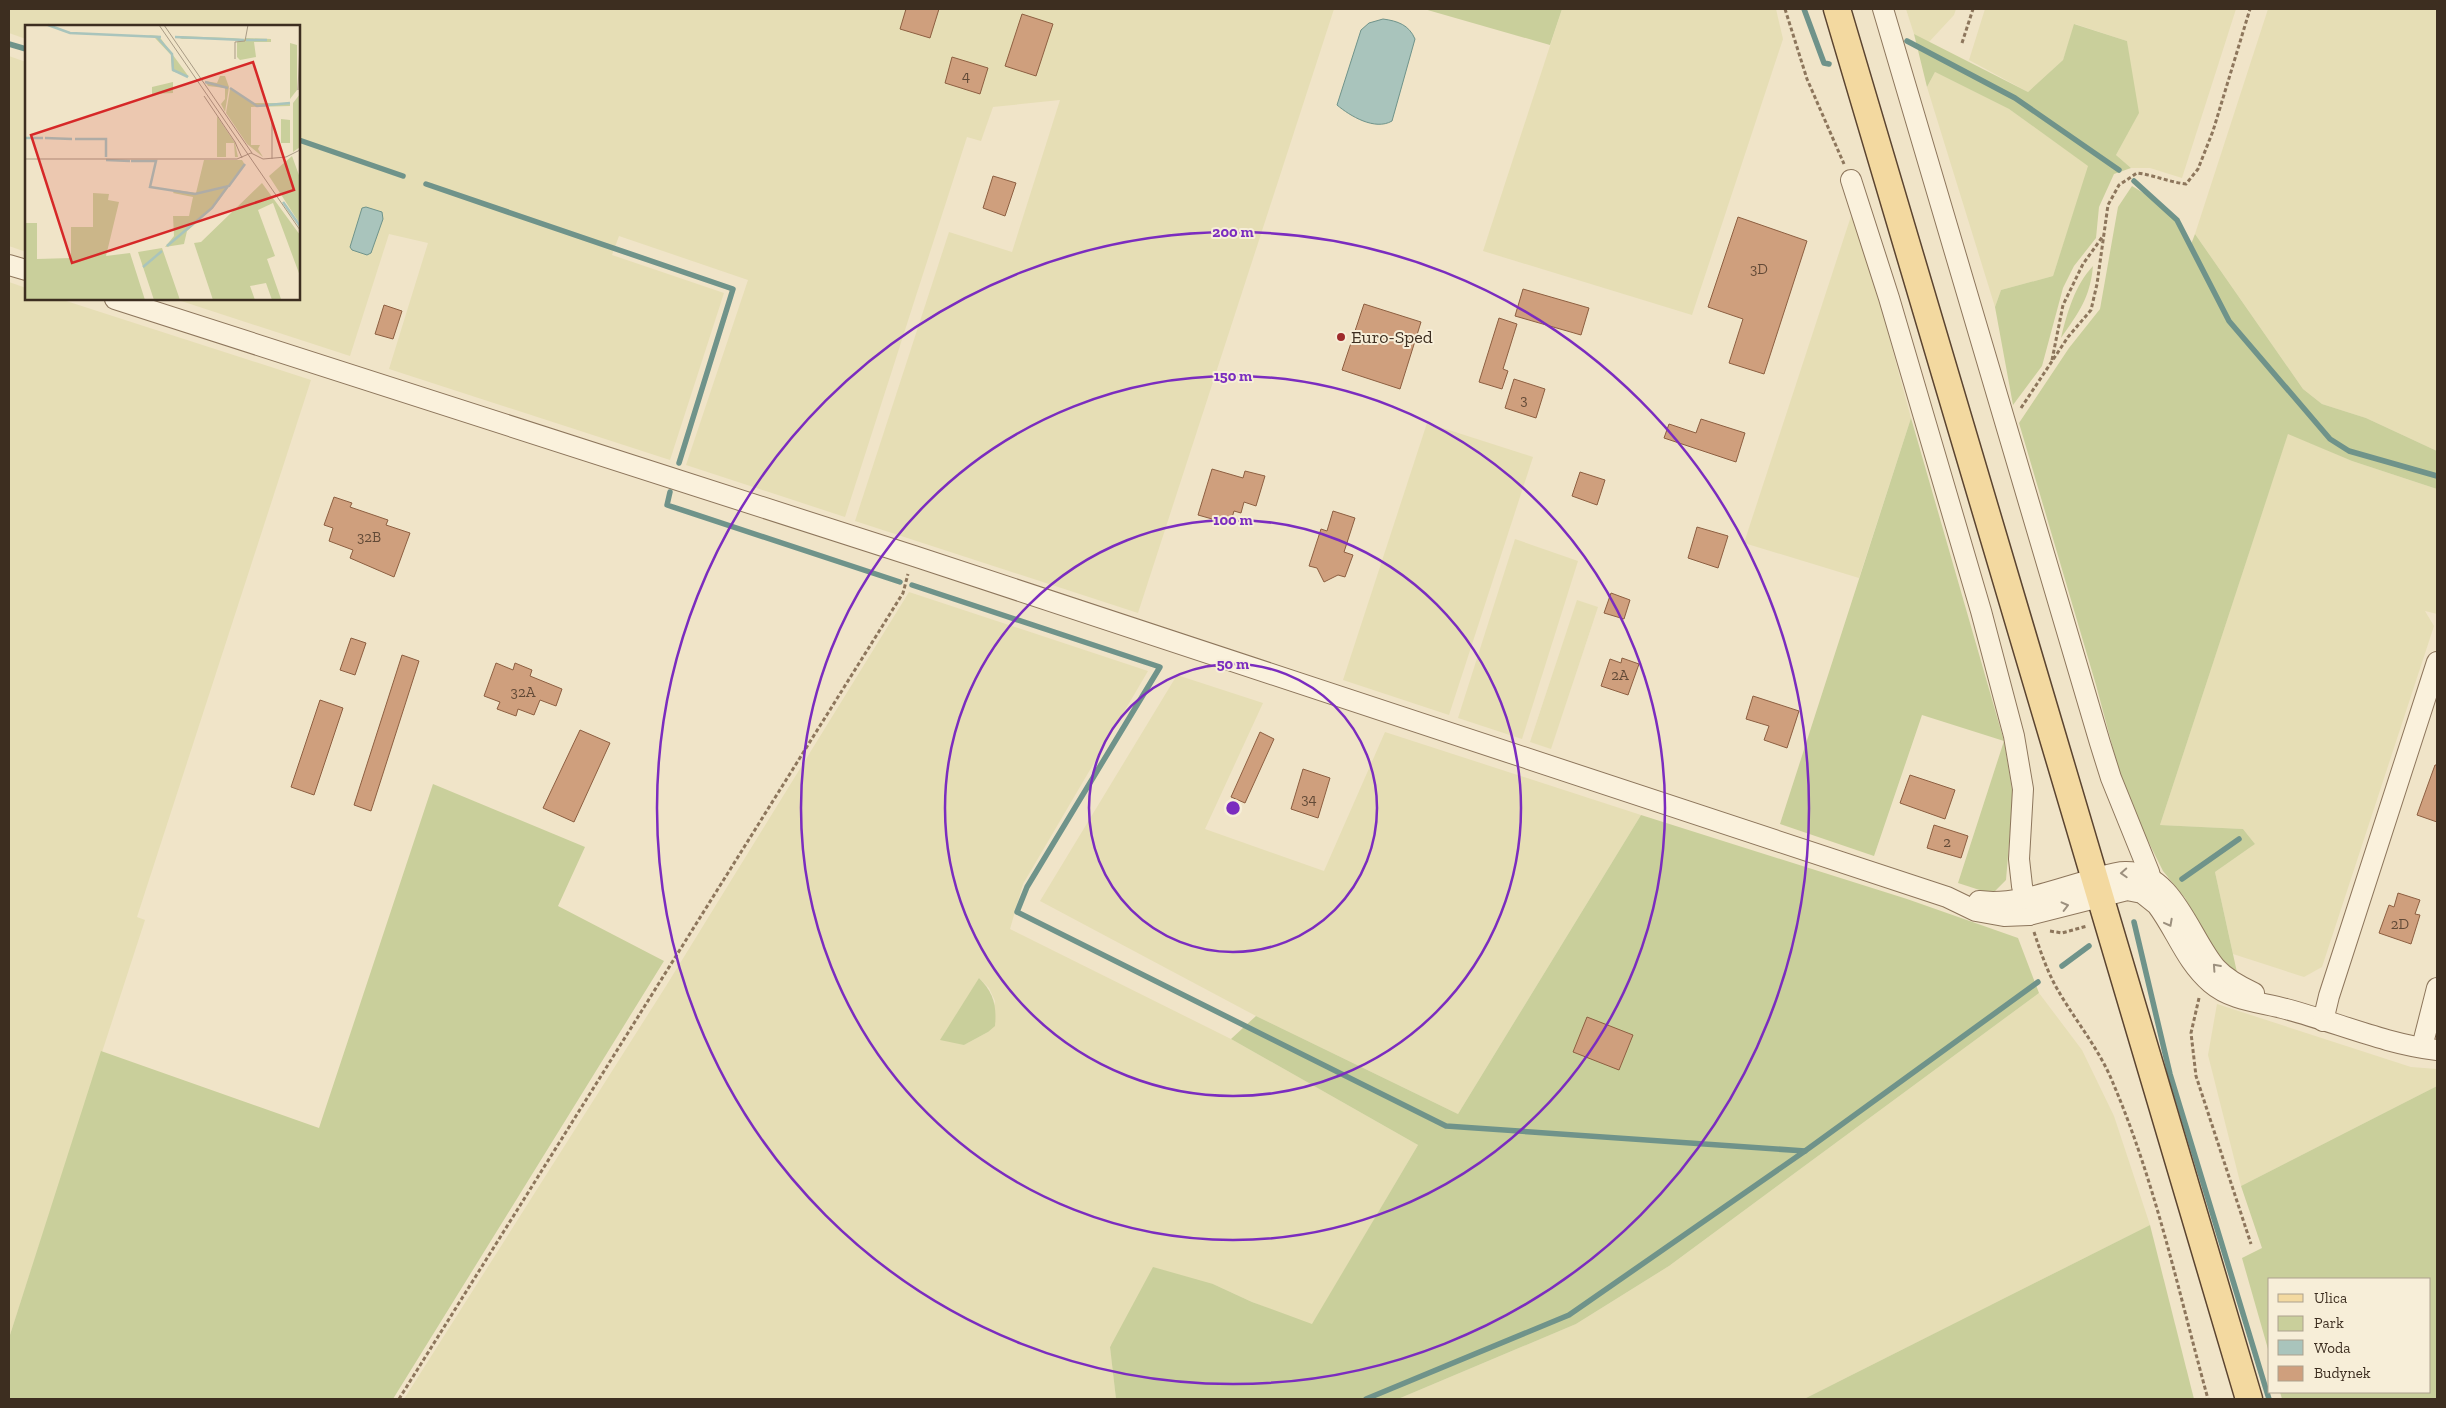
<svg xmlns="http://www.w3.org/2000/svg" width="2446" height="1408" font-family="'Zilla Slab',serif">
<style>
.farmland{fill:#e6deb5;fill-rule:evenodd}
.green{fill:#c9cf9b}
.water{fill:#a9c4bc;stroke:#6f938a}
.lines{fill:none;stroke-linecap:round;stroke-linejoin:round}
.stream{stroke:#6f938a;stroke-width:5.5}
.building{fill:#cf9f7d;stroke:#8d5f41}
.minor-casing{stroke:#8d765c;stroke-width:22}
.major-casing{stroke:#5b4430;stroke-width:29}
.path{stroke:#8d765c;stroke-width:3;stroke-dasharray:4 2.5;stroke-linecap:butt}
.minor{stroke:#faf1dc;stroke-width:20}
.major{stroke:#f3d9a0;stroke-width:26}
.oneway{stroke:#9c907e}
.ring{fill:none;stroke:#7b2cbf;stroke-width:2.5}
.poi-dot{fill:#9e2a2b;stroke:#f7eed8;stroke-width:2}
.labels{text-anchor:middle;dominant-baseline:central;stroke-width:4;stroke-linejoin:round;paint-order:stroke}
.number-label{font-size:15px;fill:#624a37}
.poi-label{font-size:18px;fill:#3d2e20;stroke:#f7eed8;text-anchor:start}
.inset-river{fill:none;stroke:#a9c4bc;stroke-width:2.5}
.inset-road{fill:none;stroke:#a89b85;stroke-width:1}
.view{fill:#d62828;fill-opacity:0.15;stroke:#d62828;stroke-width:2.5}
.inset-edge{fill:none;stroke:#3d2e20;stroke-width:2.5}
.centre{fill:#7b2cbf;stroke:#f7eed8;stroke-width:2.5}
.ring-label{font-size:15px;text-anchor:middle;font-weight:bold;fill:#7b2cbf;stroke:#f7eed8;stroke-width:4;stroke-linejoin:round;paint-order:stroke}
</style>
<rect width="100%" height="100%" fill="#f0e4c8"/>
<g class="farmland">
<polygon points="9,9 1334,9 1138,613 855,521 949,232 1012,252 1060,100 993,107 981,141 967,137 845,517 686,465 748,280 619,236 612,255 724,293 670,460 389,369 428,243 389,234 350,356 175,299 299,299 299,26 26,26 26,39 9,33"/>
<polygon points="1562,9 1776,9 1783,39 1692,315 1483,251"/>
<polygon points="1906,9 1956,9 1954,15 1928,43 1914,34"/>
<polygon points="1985,9 2236,9 2182,178 2150,168 2131,168 2116,155 2137,116 2127,41 2075,24 2063,60 2028,92 1969,60"/>
<polygon points="2268,9 2437,9 2437,451 2366,418 2322,404 2303,389 2195,234"/>
<polygon points="9,56 26,62 26,252 9,246"/>
<polygon points="1935,72 2009,109 2089,166 2053,276 2001,290 1995,307 1927,87"/>
<polygon points="1854,207 1911,418 1859,578 1744,543"/>
<polygon points="9,282 26,288 26,299 60,299 311,380 137,917 145,920 9,1338"/>
<polygon points="1427,423 1533,457 1449,715 1343,680"/>
<polygon points="2288,433 2352,461 2437,489 2437,614 2425,611 2434,626 2322,967 2304,977 2233,954 2215,872 2255,844 2243,829 2160,825"/>
<polygon points="1515,539 1578,561 1522,739 1458,718"/>
<path d="M909,592L1148,671L1023,884L1010,929L1231,1039L1418,1145L1312,1325L1252,1302L1213,1284L1110,1346L1116,1399H404L666,986ZM979,978L989,988L995,1001L988,1032L964,1045Z"/>
<polygon points="1577,600 1598,607 1551,749 1530,742"/>
<polygon points="1177,675 1263,703 1205,829 1324,871 1385,732 1641,815 1458,1114 1256,1016 1040,901"/>
<polygon points="2039,993 2082,1050 2114,1116 2150,1225 1804,1399 1398,1399 1576,1324 1669,1266"/>
<polygon points="2217,1004 2411,1067 2437,1069 2437,1086 2241,1186 2208,1055"/>
</g>
<g class="green">
<polygon points="1424,9 1562,9 1550,45"/>
<polygon points="2074,24 2127,41 2139,113 2116,155 2131,168 2114,174 2099,207 2096,238 2074,266 2063,288 2042,366 2013,405 1995,307 2001,290 2053,276 2088,166 2009,109 1935,72 1927,87 1914,34 2028,92 2063,60"/>
<path d="M2132,186C2164,205 2175,212 2190,247L2195,234L2303,389L2322,404L2366,418L2437,451V489L2352,461L2288,434L2160,825L2243,829L2255,844L2215,872L2238,977L2223,966L2185,898L2163,871L2126,797L2096,685L2019,423L2069,348L2100,309L2118,207Z"/>
<path d="M2093,266C2090,298 2079,312 2061,338C2067,313 2075,285 2093,266Z"/>
<polygon points="1911,418 2004,741 2013,795 2006,880 1992,894 1958,883 2004,741 1922,715 1874,856 1780,824"/>
<polygon points="433,784 585,847 558,906 664,961 393,1399 9,1399 9,1338 101,1051 319,1128"/>
<polygon points="1641,815 1907,899 2018,938 2039,993 1669,1266 1576,1324 1398,1399 1116,1399 1110,1347 1153,1267 1213,1284 1252,1302 1312,1324 1418,1145 1231,1039 1256,1016 1458,1114"/>
<path d="M979,978C993,992 997,1005 995,1026L988,1032L964,1045L940,1040Z"/>
<polygon points="2437,1086 2437,1399 2282,1399 2280,1392 2430,1392 2430,1279 2270,1279 2270,1356 2242,1258 2262,1248 2241,1186"/>
<polygon points="2150,1225 2194,1399 1804,1399"/>
</g>
<g class="water">
<path d="M1383,19C1398,21 1409,25 1415,39L1392,121C1375,131 1350,116 1337,105L1361,30L1369,23Z"/>
<polygon points="366,207 382,212 383,219 371,253 367,255 352,250 350,247 362,208"/>
</g>
<g class="lines">
<g class="stream">
<polyline points="1804,9 1824,63 1829,64"/>
<polyline points="1907,41 2015,98 2119,170"/>
<polyline points="9,44 26,49"/>
<polyline points="299,140 403,176"/>
<polyline points="2134,181 2177,220 2229,321 2330,439 2349,451 2437,476"/>
<polyline points="426,184 733,289 679,463"/>
<polyline points="670,492 667,505 900,582"/>
<polyline points="912,585 1160,667 1027,887 1017,912 1446,1126 1805,1151 2038,982"/>
<polyline points="2182,879 2239,839"/>
<polyline points="2134,922 2170,1074 2269,1399"/>
<polyline points="2062,966 2089,946"/>
<polyline points="1366,1399 1569,1315 1805,1151"/>
</g>
</g>
<g class="building">
<polygon points="906,9 939,9 930,38 900,29"/>
<polygon points="1022,14 1053,24 1036,76 1005,66"/>
<polygon points="952,57 988,68 980,94 945,83"/>
<polygon points="993,176 1016,183 1005,216 983,208"/>
<polygon points="1738,217 1807,241 1764,374 1729,363 1743,319 1708,307"/>
<polygon points="1523,289 1589,308 1581,335 1515,316"/>
<polygon points="1364,304 1421,322 1400,389 1342,370"/>
<polygon points="384,305 402,311 393,339 375,334"/>
<polygon points="1499,318 1517,324 1503,369 1508,371 1502,389 1479,382"/>
<polygon points="1514,379 1545,389 1536,418 1505,408"/>
<polygon points="1701,419 1745,433 1736,462 1664,438 1669,424 1696,433"/>
<polygon points="1212,469 1243,478 1245,471 1265,476 1256,506 1244,502 1241,513 1234,511 1230,524 1198,515"/>
<polygon points="1580,472 1605,480 1597,505 1572,496"/>
<polygon points="334,497 352,503 350,507 388,520 386,525 410,533 394,577 350,558 353,550 329,541 333,528 324,525"/>
<polygon points="1333,511 1355,518 1344,552 1353,555 1345,577 1338,575 1324,582 1317,568 1309,566 1321,529 1327,531"/>
<polygon points="1697,527 1728,536 1718,568 1688,558"/>
<polygon points="1611,593 1630,600 1624,619 1604,613"/>
<polygon points="351,638 366,643 355,675 340,670"/>
<polygon points="402,655 419,661 371,811 354,805"/>
<polygon points="1622,658 1639,664 1628,695 1601,686 1610,659 1621,663"/>
<polygon points="496,663 513,670 515,663 532,670 530,676 562,689 556,706 540,700 534,715 518,709 516,716 497,709 500,702 484,696"/>
<polygon points="1753,696 1799,711 1787,748 1764,740 1769,726 1746,719"/>
<polygon points="320,700 343,708 314,795 291,787"/>
<polygon points="580,730 610,743 574,822 543,808"/>
<polygon points="1260,732 1274,739 1245,803 1231,797"/>
<polygon points="2435,765 2437,765 2437,822 2417,815"/>
<polygon points="1303,769 1330,778 1318,818 1291,809"/>
<polygon points="1910,775 1955,790 1945,819 1900,803"/>
<polygon points="1934,825 1968,836 1961,858 1927,848"/>
<polygon points="2398,893 2420,900 2415,914 2420,915 2411,944 2379,933 2389,905 2394,907"/>
<polygon points="1587,1017 1633,1035 1619,1070 1573,1052"/>
</g>
<g class="lines">
<g class="minor-casing">
<g id="minor">
<polyline points="1883,9 2100,743 2111,778 2149,872 2151,880 2145,895"/>
<polyline points="1851,180 1889,298 1981,611 2014,736 2023,789 2019,859 2022,886 2029,915"/>
<polyline points="9,265 26,270"/>
<path d="M115,299L914,556L1947,897L1976,911L2004,916L2029,915L2127,890L2142,893L2157,905C2176,930 2186,962 2211,983C2232,1001 2261,1002 2286,1009C2336,1022 2385,1044 2437,1050"/>
<path d="M1979,901C2017,906 2056,889 2091,880C2102,877 2114,872 2125,872C2173,871 2190,938 2216,968C2226,979 2241,987 2254,993"/>
<polyline points="2323,1021 2329,996 2437,662"/>
<polyline points="2422,1047 2437,988"/>
</g>
</g>
<g class="major-casing">
<polyline id="major" points="1837,9 2249,1399"/>
</g>
<g class="path">
<polyline points="1785,9 1807,79 1844,164"/>
<polyline points="1962,43 1973,9"/>
<polyline points="2052,360 2063,305 2083,264 2103,236"/>
<path d="M2021,408L2068,337L2091,310L2097,284L2108,205L2119,185L2137,173C2154,175 2169,182 2186,184L2198,169L2213,131L2250,9"/>
<polyline points="2050,931 2062,933 2087,926"/>
<path d="M2034,932C2040,950 2046,968 2055,985C2073,1018 2099,1048 2113,1083C2156,1184 2179,1294 2208,1399"/>
<polyline points="2199,998 2191,1033 2196,1076 2251,1244"/>
<polyline points="399,1399 903,593 908,574"/>
</g>
<use href="#minor" class="minor"/>
<use href="#major" class="major"/>
</g>
<defs><path id="oneway-chevron" d="M-2-3.5L2.5 0L-2 3.5" fill="none" stroke-width="1.6" stroke-linecap="round" stroke-linejoin="round" transform="scale(1.25)"/></defs>
<g class="oneway">
<use href="#oneway-chevron" transform="translate(2124 873) rotate(177)"/>
<use href="#oneway-chevron" transform="translate(2065 906) rotate(-14)"/>
<use href="#oneway-chevron" transform="translate(2169 923) rotate(62)"/>
<use href="#oneway-chevron" transform="translate(2216 967) rotate(-132)"/>
</g>
<g class="ring">
<circle cx="1233" cy="808" r="144"/>
<circle cx="1233" cy="808" r="288"/>
<circle cx="1233" cy="808" r="432"/>
<circle cx="1233" cy="808" r="576"/>
</g>
<circle class="poi-dot" cx="1341" cy="337" r="5"/>
<g class="labels">
<g class="number-label">
<text x="966" y="76">4</text>
<text x="1759" y="269">3D</text>
<text x="1524" y="400">3</text>
<text x="369" y="537">32B</text>
<text x="1620" y="675">2A</text>
<text x="523" y="692">32A</text>
<text x="1309" y="799">34</text>
<text x="1947" y="842">2</text>
<text x="2400" y="924">2D</text>
</g>
<g class="poi-label">
<text x="1351" y="337">Euro-Sped</text>
</g>
</g>
<g transform="translate(25 25)">
<rect width="275" height="275" fill="#f0e4c8"/>
<path d="M123,10L134,11L164,52L147,46L146,30L130,13ZM150,11L207,13L217,14H157ZM221,13L246,14V17H229L231,32L215,35L212,32V17ZM265,18L272,20V65L265,74ZM195,51H200L204,62L200,87L196,79L200,74V63L183,61L180,56L192,58ZM148,57V68L127,69V62ZM205,64L228,78H265V81L226,82V120H235L233,124L238,132L222,119L201,88ZM275,69V122L268,127V78ZM192,91L210,118L213,132H210L209,118H201V132H192ZM256,94L265,95V118H256ZM267,131L275,153V199L244,151ZM179,135H217L220,140L188,183L162,206L159,219L140,222L149,211L148,191H164L168,172L148,168L150,165L171,168ZM237,158L275,210V251L248,178L233,185L250,231L242,234L256,274L247,275L241,258L225,261L230,275H188L169,218L176,217ZM68,168L84,169L83,175L94,177L81,231L105,228L120,275H0L1,198H12V234L46,233V202H68ZM137,223L155,275H129L113,227Z" fill="#c9cf9b"/>
<path class="inset-river" d="M23,0L45,8L136,12M132,12L147,29L148,45L163,52M150,12L219,15M221,15H242M180,57L203,63M205,63L232,81L265,78M0,113H18M20,113L47,114M50,114H81V132M81,135L105,136M106,136H131L125,162L170,169L204,161L220,139M258,177L275,201M142,221L187,183L203,161M118,242L137,226"/>
<path class="inset-road" d="M134,0L275,205M139,0L227,128M210,34V17L220,16L223,0M273,65L275,17M179,71L210,117L217,133M247,95V134M0,134H212L226,128L238,134L261,132L275,125"/>
<path class="view" d="M228,37L269,165L47,238L6,110Z"/>
<rect width="275" height="275" class="inset-edge"/>
</g>
<circle cx="1233" cy="808" r="8" class="centre"/>
<g class="ring-label">
<text x="1233" y="237">200 m</text>
<text x="1233" y="381">150 m</text>
<text x="1233" y="525">100 m</text>
<text x="1233" y="669">50 m</text>
</g>
<rect width="2446" height="1408" fill="none" stroke="#3d2e20" stroke-width="20"/>
<rect x="2268" y="1278" width="162" height="115" fill="#f7eed8" stroke="#ada18e"/>
<rect x="2278" y="1294" width="25" height="8" fill="#f3d9a0" stroke="#ada18e"/>
<text x="2314" y="1303" font-size="15" fill="#3d2e20">Ulica</text>
<rect x="2278" y="1316" width="25" height="15" fill="#c9cf9b" stroke="#ada18e"/>
<text x="2314" y="1328" font-size="15" fill="#3d2e20">Park</text>
<rect x="2278" y="1340" width="25" height="15" fill="#a9c4bc" stroke="#ada18e"/>
<text x="2314" y="1353" font-size="15" fill="#3d2e20">Woda</text>
<rect x="2278" y="1366" width="25" height="15" fill="#cf9f7d" stroke="#ada18e"/>
<text x="2314" y="1378" font-size="15" fill="#3d2e20">Budynek</text>
</svg>
